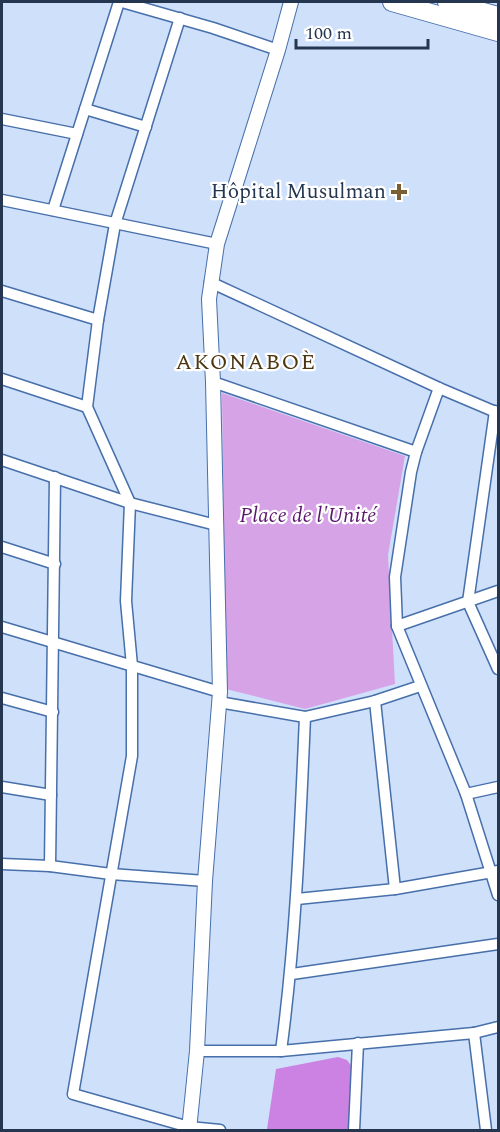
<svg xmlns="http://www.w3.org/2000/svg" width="500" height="1132" font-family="Spectral,serif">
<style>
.green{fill:#d7a3e7}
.forest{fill:#cc82e2}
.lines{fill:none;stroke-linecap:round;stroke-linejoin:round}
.street-casing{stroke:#476faa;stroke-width:13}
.secondary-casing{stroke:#476faa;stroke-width:16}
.highway-casing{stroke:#476faa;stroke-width:20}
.street{stroke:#fff;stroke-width:10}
.secondary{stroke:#fff;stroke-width:14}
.highway{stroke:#fff;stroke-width:18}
.poi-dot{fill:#7b5f32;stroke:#fff;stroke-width:2}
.labels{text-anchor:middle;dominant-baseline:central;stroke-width:4.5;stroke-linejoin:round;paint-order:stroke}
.poi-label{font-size:21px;fill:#253650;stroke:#fff;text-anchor:end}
.park-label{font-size:21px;font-style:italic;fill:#5b166d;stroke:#fff}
.neighbourhood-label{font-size:22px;letter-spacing:1.5px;fill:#4c3712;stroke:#fff}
</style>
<rect width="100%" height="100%" fill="#cee0fa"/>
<polygon class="green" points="222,393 405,456 388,555 395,684 305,709 226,689"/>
<polygon class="forest" points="338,1057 347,1060 352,1067 349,1130 267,1129 276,1069"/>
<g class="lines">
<g class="street-casing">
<g id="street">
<polyline points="122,2 213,28 278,50"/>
<polyline points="180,18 115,224 98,320 87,407 130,503 126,601 132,666 132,756 73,1094 189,1127 220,1130"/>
<polyline points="85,109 146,127"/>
<polyline points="2,119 77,134"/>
<polyline points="2,200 217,244"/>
<polyline points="53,210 119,2"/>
<polyline points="210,282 439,388 498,413"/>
<polyline points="2,291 98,320"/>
<polyline points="2,379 87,407"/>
<polyline points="213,382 416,452"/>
<polyline points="439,388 416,452 411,472 395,577 397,626 466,794 498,895"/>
<polyline points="495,411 468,602 498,669"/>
<polyline points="2,460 130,503 216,525"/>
<polyline points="2,547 55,564"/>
<polyline points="397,626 498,591"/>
<polyline points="2,627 220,692"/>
<polyline points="2,698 53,712"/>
<polyline points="375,701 395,889"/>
<polyline points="219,702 305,717 375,701 420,686"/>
<polyline points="2,787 51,795"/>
<polyline points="466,794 498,787"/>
<polyline points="2,864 50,866 111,874 205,881"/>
<polyline points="50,866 55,477"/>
<polyline points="297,899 395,889 498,871"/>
<polyline points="292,974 498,944"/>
<polyline points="474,1033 486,1130"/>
<polyline points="197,1051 281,1051 474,1033 498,1027"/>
<path d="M281,1051C296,939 300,830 305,717"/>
<polyline points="354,1130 358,1043"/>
</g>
</g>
<g class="secondary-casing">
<polyline id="secondary" points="189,1130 197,1051 205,881 220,692 213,382 209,299 217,244 278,50 291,2"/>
</g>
<g class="highway-casing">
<g id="highway">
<polyline points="392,2 498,32"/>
<polyline points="447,2 498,16"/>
</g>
</g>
<use href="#street" class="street"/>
<use href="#secondary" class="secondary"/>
<use href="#highway" class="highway"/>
</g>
<path class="poi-dot" d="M396 183h6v6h6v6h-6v6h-6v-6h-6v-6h6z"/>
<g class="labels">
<g class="poi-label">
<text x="386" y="192">Hôpital Musulman</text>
</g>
<g class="park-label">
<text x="308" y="516">Place de l'Unité</text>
</g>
<g class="neighbourhood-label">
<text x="246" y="362">AKONABOÈ</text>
</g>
</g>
<rect width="500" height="1132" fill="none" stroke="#253650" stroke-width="6"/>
<path d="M296 39v9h132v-9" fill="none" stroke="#253650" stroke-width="3"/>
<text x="305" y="39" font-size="18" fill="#253650" stroke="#ffffff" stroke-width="4.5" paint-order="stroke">100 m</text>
</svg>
